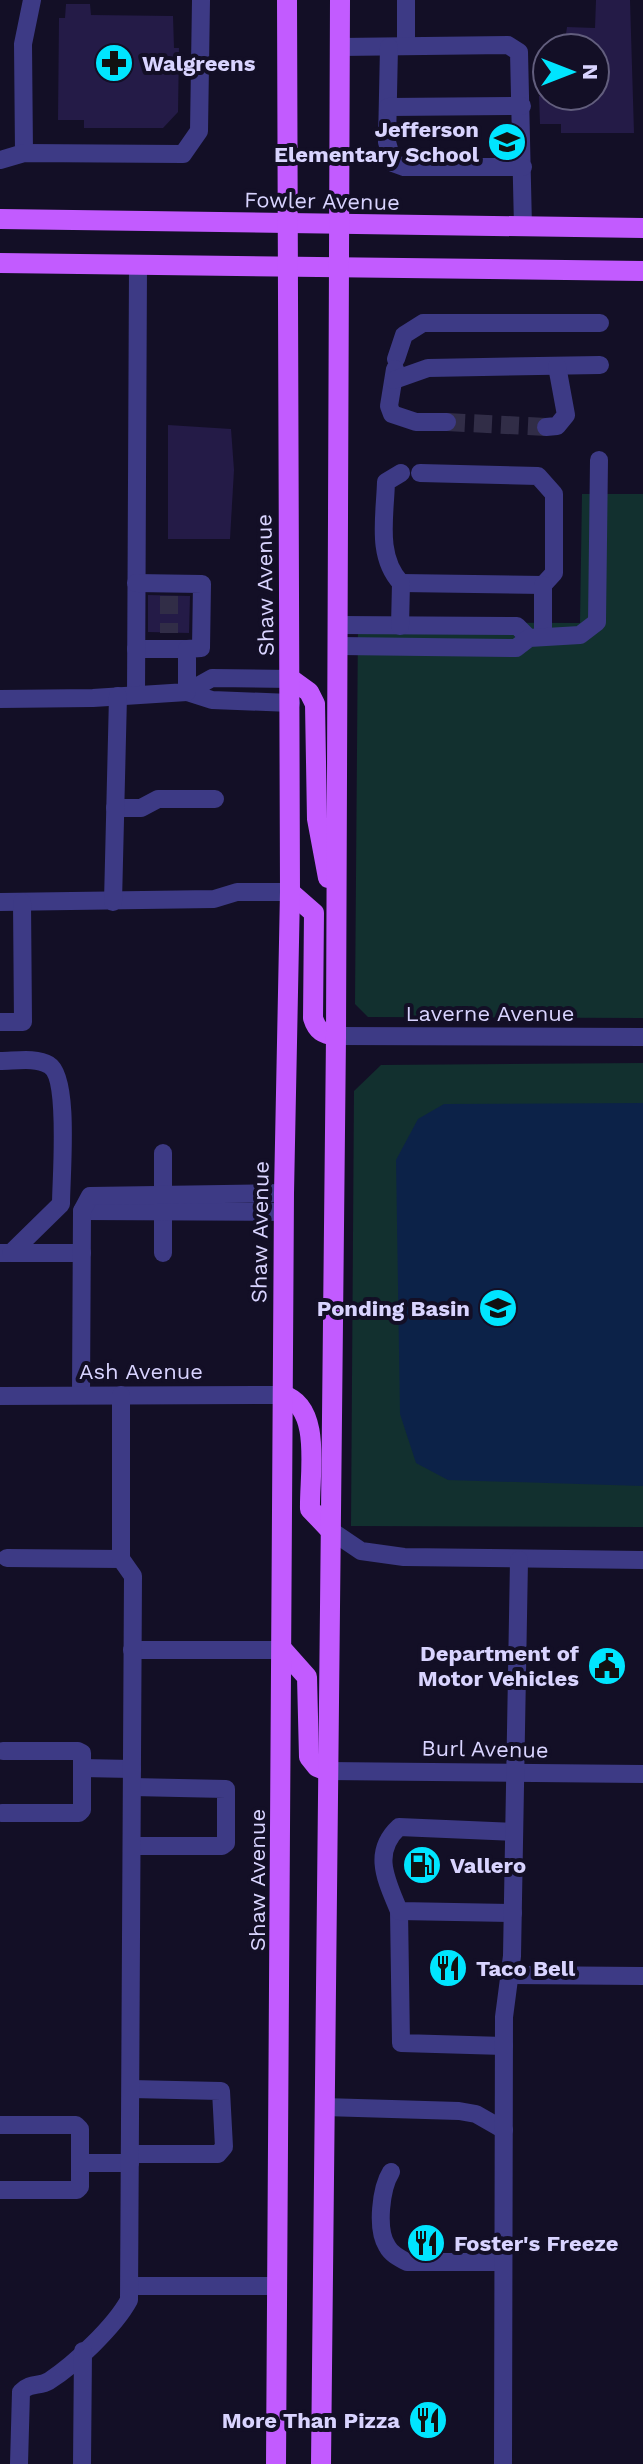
<svg xmlns="http://www.w3.org/2000/svg" width="643" height="2464" font-family="'Work Sans',sans-serif">
<style>
.green{fill:#12302f}
.water{fill:#0c2248}
.building{fill:#241b47}
.lines{fill:none;stroke-linecap:round;stroke-linejoin:round}
.minor-tunnel{stroke:#312d47;stroke-width:18;stroke-dasharray:18 9;stroke-linecap:butt}
.minor{stroke:#3d3a85;stroke-width:18}
.major{stroke:#c25bff;stroke-width:20}
.labels{text-anchor:middle;dominant-baseline:central;stroke-width:8;stroke-linejoin:round;paint-order:stroke}
.poi-label{font-size:22px;font-weight:bold;fill:#d9d4ff;stroke:#130f26;text-anchor:start}
.street-label{font-size:22px;fill:#d9d4ff;stroke:#130f26}
</style>
<rect width="100%" height="100%" fill="#130f26"/>
<g class="green">
<polygon points="582,494 643,494 643,1018 368,1017 355,1004 358,622 580,623"/>
<polygon points="643,1063 643,1527 351,1526 354,1091 381,1065"/>
</g>
<polygon class="water" points="643,1103 643,1486 448,1480 416,1463 400,1414 396,1160 418,1119 444,1104"/>
<g class="building">
<polygon points="596,0 630,0 634,133 561,133 561,124 540,124 539,96 595,96 595,48 564,48 567,27 595,28"/>
<polygon points="66,4 90,4 91,15 173,16 174,48 179,48 178,112 163,128 84,128 84,120 58,120 59,18 65,18"/>
<polygon points="168,425 231,429 234,470 230,539 168,539"/>
<polygon points="148,595 190,596 189,633 148,632"/>
</g>
<g class="lines">
<g class="minor-tunnel">
<polyline points="447,422 546,427"/>
<polyline points="169,596 169,633"/>
</g>
<g class="minor">
<polyline points="406,46 406,0"/>
<polyline points="340,47 508,45 519,52 523,227"/>
<polyline points="389,47 387,142 393,163 404,167 523,167"/>
<polyline points="388,107 522,106"/>
<polyline points="24,153 23,44 32,0"/>
<polyline points="0,160 24,153 183,154 199,131 201,0"/>
<polyline points="396,359 404,335 423,323 600,323"/>
<polyline points="395,369 389,406 392,414 416,422 447,422"/>
<polyline points="394,380 428,368 600,365"/>
<polyline points="546,427 557,426 566,415 557,366"/>
<polyline points="401,583 543,585 554,573 554,494 538,476 420,473"/>
<polyline points="339,625 517,626 529,638"/>
<path d="M400,626L401,583C376,556 385,517 386,482L401,473"/>
<polyline points="543,637 543,585"/>
<polyline points="339,646 516,648 529,638 580,635 597,622 599,460"/>
<polyline points="136,649 187,649"/>
<polyline points="291,679 212,678 187,692 212,700 291,703"/>
<polyline points="136,695 138,266"/>
<polyline points="0,699 93,698 187,692 187,649 201,648 202,584 136,583"/>
<polyline points="115,808 141,808 158,799 215,799"/>
<polyline points="0,902 214,899 237,892 290,892"/>
<polyline points="113,902 118,696"/>
<polyline points="0,1022 23,1022 22,902"/>
<polyline points="336,1036 643,1037"/>
<path d="M0,1061C15,1061 36,1057 49,1065C70,1077 61,1177 61,1204L11,1253H0"/>
<polyline points="163,1153 163,1253"/>
<polyline points="82,1211 284,1212"/>
<polyline points="11,1253 82,1253"/>
<polyline points="81,1395 82,1211 90,1196 284,1193"/>
<polyline points="0,1396 283,1395"/>
<polyline points="330,1530 361,1551 404,1557 643,1560"/>
<polyline points="7,1558 121,1559"/>
<polyline points="132,1650 283,1650"/>
<polyline points="82,1768 132,1769"/>
<polyline points="327,1771 643,1774"/>
<polyline points="2,1813 79,1813 82,1810 82,1753 78,1751 3,1751"/>
<polyline points="132,1846 222,1846 226,1843 226,1789 132,1787"/>
<polyline points="399,1911 401,2043 504,2046"/>
<path d="M513,1913L399,1911C387,1881 371,1853 399,1827L514,1832"/>
<polyline points="509,1975 643,1976"/>
<polyline points="324,2107 459,2111 476,2114 504,2130"/>
<polyline points="130,2154 218,2154 224,2147 221,2091 131,2089"/>
<polyline points="80,2163 130,2163"/>
<path d="M391,2172C381,2188 376,2229 387,2246C391,2254 399,2258 407,2262H503"/>
<polyline points="0,2190 77,2190 80,2187 80,2129 76,2125 1,2125"/>
<polyline points="130,2286 278,2286"/>
<path d="M19,2464L21,2392C31,2382 39,2387 49,2381C74,2365 115,2326 129,2300L133,1576L121,1559V1395"/>
<polyline points="82,2464 83,2351"/>
<polyline points="503,2464 504,2017 512,1956 519,1560"/>
</g>
<g class="major">
<polyline points="0,219 643,228"/>
<polyline points="0,263 643,271"/>
<polyline points="291,679 309,692 315,704 317,819 328,878"/>
<path d="M290,892L314,913L313,1018C317,1031 323,1034 336,1036"/>
<path d="M283,1395C323,1407 309,1475 310,1509L330,1530"/>
<polyline points="283,1650 307,1677 309,1757 317,1767 327,1771"/>
<polyline points="276,2464 284,1193 290,892 287,0"/>
<polyline points="321,2464 336,1036 340,0"/>
</g>
</g>
<defs>
<g id="pharmacy-disc" transform="scale(2)"><circle r="9.5" fill="#00e5ff" stroke="#130f26"/><path d="M-2-6h4v4h4v4h-4v4h-4v-4h-4v-4h4Z" fill="#111"/></g>
<g id="school-disc" transform="scale(2)"><circle r="9.5" fill="#00e5ff" stroke="#130f26"/><path d="M0-5L7-2L0 1L-7-2ZM-4 1L0 2.5L4 1V4Q0 6-4 4Z" fill="#111"/></g>
<g id="civic-disc" transform="scale(2)"><circle r="9.5" fill="#00e5ff" stroke="#130f26"/><path d="M-.6-6.5H3V-4.5H.6V-3L4-1V1h2V6H-6V1h2V-1L-.6-3ZM-1.2 2.5V6h2.4V2.5Z" fill="#111"/></g>
<g id="fuel-disc" transform="scale(2)"><circle r="9.5" fill="#00e5ff" stroke="#130f26"/><path d="M-5.5-6h7V0h2V4h1.3V-2.5L3-4.5l.8-.8L6-3V5H2.5V1h-1V6h-7ZM-4.2-4.7v3.2H.2V-4.7Z" fill="#111"/></g>
<g id="restaurant-disc" transform="scale(2)"><circle r="9.5" fill="#00e5ff" stroke="#130f26"/><path d="M-5-6h1v4h1v-4h1v4h1v-4h1v5L-1.5 .5V6h-2V.5L-5-1ZM5-6V6H3V1.5H1.5Q1.5-4 5-6Z" fill="#111"/></g>
</defs>
<g fill-rule="evenodd">
<use href="#pharmacy-disc" x="114" y="63"/>
<use href="#school-disc" x="507" y="142"/>
<use href="#school-disc" x="498" y="1308"/>
<use href="#civic-disc" x="607" y="1666"/>
<use href="#fuel-disc" x="422" y="1865"/>
<use href="#restaurant-disc" x="448" y="1968"/>
<use href="#restaurant-disc" x="426" y="2243"/>
<use href="#restaurant-disc" x="428" y="2420"/>
</g>
<g class="labels">
<g class="poi-label">
<text x="142" y="63">Walgreens</text>
<text x="479" y="129" text-anchor="end">Jefferson<tspan x="479" dy="25">Elementary School</tspan></text>
<text x="470" y="1308" text-anchor="end">Ponding Basin</text>
<text x="579" y="1653" text-anchor="end">Department of<tspan x="579" dy="25">Motor Vehicles</tspan></text>
<text x="450" y="1865">Vallero</text>
<text x="476" y="1968">Taco Bell</text>
<text x="454" y="2243">Foster's Freeze</text>
<text x="400" y="2420" text-anchor="end">More Than Pizza</text>
</g>
<g class="street-label">
<text transform="translate(322 201) rotate(1)">Fowler Avenue</text>
<text transform="translate(265 585) rotate(-91)">Shaw Avenue</text>
<text x="490" y="1013">Laverne Avenue</text>
<text transform="translate(260 1232) rotate(-89)">Shaw Avenue</text>
<text x="141" y="1371">Ash Avenue</text>
<text transform="translate(485 1749) rotate(1)">Burl Avenue</text>
<text transform="translate(257 1880) rotate(-90)">Shaw Avenue</text>
</g>
</g>
<g transform="translate(571 72) rotate(90)"><circle r="38" fill="#130f26" stroke="#625e7d" stroke-width="2"/>
<path d="M0-6L14 30L0 20L-14 30Z" fill="#00e5ff"/>
<text y="-12" font-size="22" font-weight="bold" text-anchor="middle" fill="#d9d4ff">N</text>
</g>
</svg>
